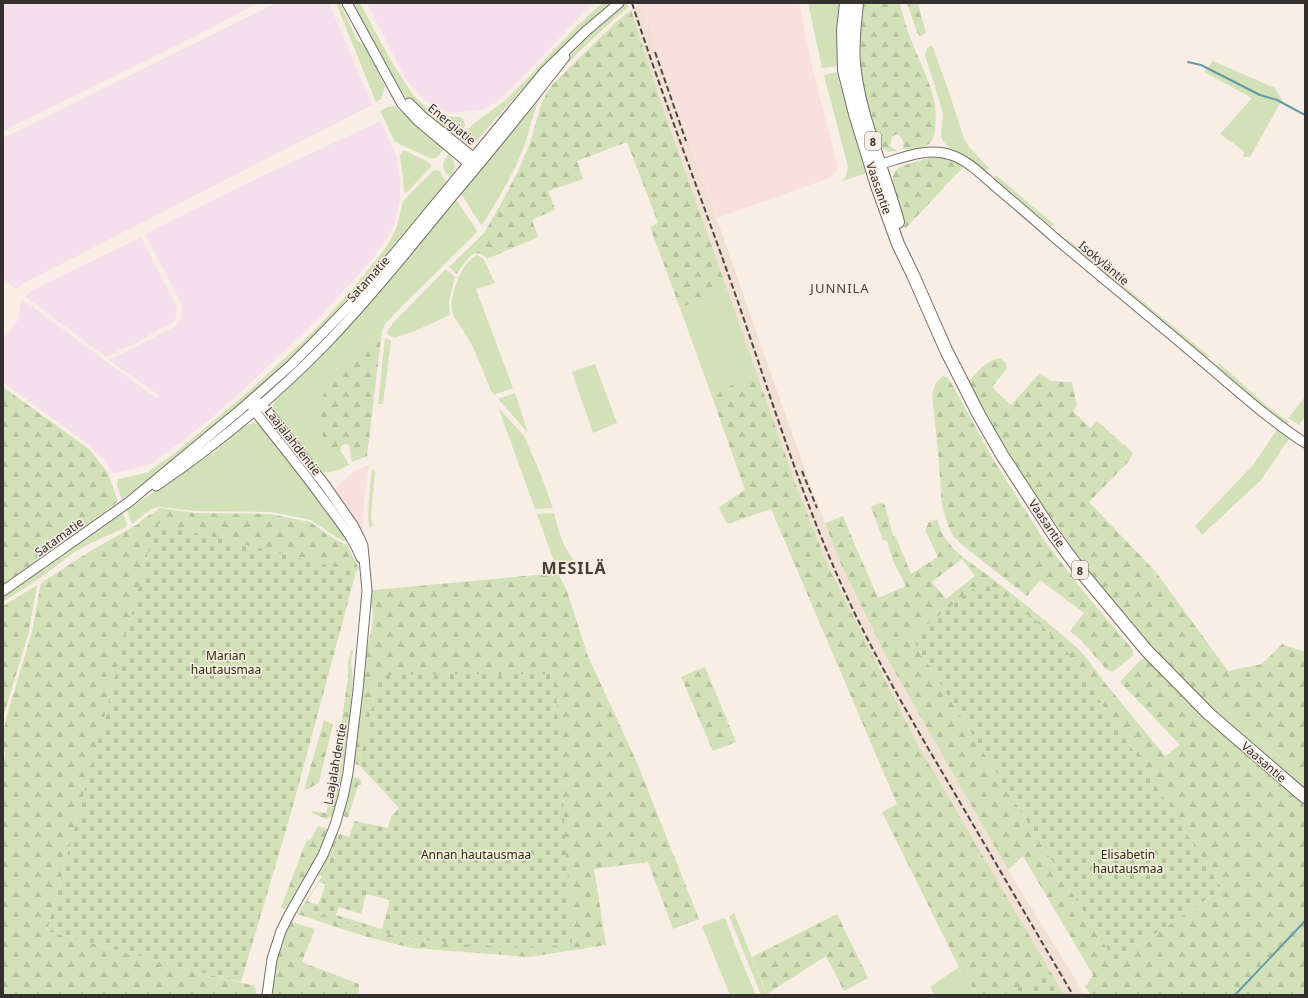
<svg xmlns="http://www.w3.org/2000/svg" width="1308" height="998" font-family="'Noto Sans',sans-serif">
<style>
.commercial{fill:#fadfdf}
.industrial{fill:#f5dfed}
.built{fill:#f2e0d4}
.green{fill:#d3e1b8}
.forest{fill:url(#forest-firs);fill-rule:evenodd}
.cemetery{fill:url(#cemetery-stones);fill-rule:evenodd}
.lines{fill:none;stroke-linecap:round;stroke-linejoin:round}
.stream{stroke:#659baa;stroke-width:2}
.secondary-casing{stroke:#776e67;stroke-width:11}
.highway-casing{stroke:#776e67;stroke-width:14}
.secondary{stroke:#fff;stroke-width:9}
.highway{stroke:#fff;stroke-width:12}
.rail{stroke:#4d4845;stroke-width:2;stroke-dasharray:6 3;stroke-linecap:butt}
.labels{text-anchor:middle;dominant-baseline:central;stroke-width:3;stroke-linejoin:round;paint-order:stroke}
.shield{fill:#f9eee6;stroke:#6f6964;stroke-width:1}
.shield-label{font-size:11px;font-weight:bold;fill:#34302d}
.street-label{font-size:12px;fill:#34302d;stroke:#f9eee6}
.park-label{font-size:12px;fill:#232f02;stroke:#f9eee6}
.neighbourhood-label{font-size:13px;letter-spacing:1px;fill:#463d37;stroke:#f9eee6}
.district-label{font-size:16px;font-weight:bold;letter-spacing:1px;fill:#463d37;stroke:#f9eee6}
</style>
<defs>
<pattern id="forest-firs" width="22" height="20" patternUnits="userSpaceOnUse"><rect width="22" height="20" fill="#d3e1b8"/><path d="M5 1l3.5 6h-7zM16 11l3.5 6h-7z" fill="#b6c19e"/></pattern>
<pattern id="cemetery-stones" width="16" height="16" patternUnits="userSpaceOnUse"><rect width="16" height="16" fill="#d3e1b8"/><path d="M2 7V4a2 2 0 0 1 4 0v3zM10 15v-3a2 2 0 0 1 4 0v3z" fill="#b6c19e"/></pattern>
</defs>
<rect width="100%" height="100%" fill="#f9eee6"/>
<g class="commercial">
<polygon points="641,3 799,3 813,71 837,164 837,169 835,173 830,178 717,218"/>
<polygon points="366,466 369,466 364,499 363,518 363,529 365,536 363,537 336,495 335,491 338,485 356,470"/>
</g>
<g class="industrial">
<polygon points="3,3 258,3 196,36 3,131"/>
<polygon points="276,3 329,3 372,105 24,283 16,289 6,281 3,276 3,138"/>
<polygon points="367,3 595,3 583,13 532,67 497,102 485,109 453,113 442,110 432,105 423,99 414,89 404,76"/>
<polygon points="381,121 396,156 400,177 400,200 394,225 388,237 369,263 314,323 243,390 209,420 153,463 145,466 113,474 103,459 90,446 3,382 3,339 18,320 22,299 157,399 160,396 109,360 170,329 177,324 181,318 182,305 145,234 262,176"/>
<polygon points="141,237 177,307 176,318 173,322 143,339 106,357 25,296 31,291"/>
</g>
<polygon class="built" points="641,3 782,405 813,492 841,564 886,656 1008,870 1085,995 1064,995 918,745 829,568 797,488 660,100 631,10"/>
<g class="green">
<polygon points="336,3 340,3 357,40 366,47 385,86 381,99 376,102"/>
<polygon points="353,3 360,3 390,59 413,95 429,110 437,114 445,116 460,117 463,119 465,124 464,128 455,137 408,100 401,90 385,63"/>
<path d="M603,3H613C562,44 517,93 475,143L468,145L459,140C472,120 495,111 512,94C543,64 569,30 603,3Z"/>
<path d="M624,3H626L629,7C612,20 597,35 581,50C568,63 553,77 543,93C534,108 531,125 526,141C516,170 500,196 484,222L481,225L460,192L569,57L595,28Z"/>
<polygon points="808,3 839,3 838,23 838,64 833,67 822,68"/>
<polygon points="932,45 949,92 964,139 969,147 989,168 986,170 978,167 964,156 951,150 943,141 941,137 943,113 925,55 927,48"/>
<polygon points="1213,61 1275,88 1282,100 1250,157 1243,157 1244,151 1220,134 1252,98 1204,72"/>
<polygon points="837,72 841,88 848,105 870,172 842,181 846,176 848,167 824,75"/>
<polygon points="394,106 444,149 436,158 430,158 395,142 380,111 388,107"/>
<polygon points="403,151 406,151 428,162 431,165 430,168 406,193 404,192 403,177 400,156"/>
<path d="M449,154C457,162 456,168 450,177C441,169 441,163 449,154Z"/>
<polygon points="434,170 440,171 446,183 392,251 353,296 288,363 213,428 122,500 117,485 118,479 146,473 175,453 248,392 313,332 350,292 384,250 391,239 397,226 403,201"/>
<polygon points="996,175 1055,225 1051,226 1045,223 995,181 994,177"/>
<path d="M455,198L476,229L477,232L402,306L385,324L382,331L331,374V452L344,456L349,465C338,470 329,476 317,470L273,414V407L275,398L328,349L403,262Z"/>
<polygon points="1066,238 1209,356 1208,358 1202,356 1065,240"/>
<path d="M477,255L483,258L495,283L476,289L513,388L494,395L491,391C484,374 478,356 469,340C465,332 454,320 452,311C449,296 462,261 477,255Z"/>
<polygon points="446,269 455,277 449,301 450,315 415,331 394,338 386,333 394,322"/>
<polygon points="727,289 757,374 711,394 680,308"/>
<polygon points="385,338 391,341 383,404 378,404"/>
<polygon points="1219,363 1266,405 1289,422 1286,427 1214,368"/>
<polygon points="595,364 617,423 593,433 572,372"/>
<polygon points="515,393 528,433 498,399"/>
<polygon points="1305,397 1305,417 1299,425 1288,418"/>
<polygon points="498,407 524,436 541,475 553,508 535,509"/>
<polygon points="254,423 260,425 312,490 349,539 344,541 334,536 311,520 271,512 196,511 159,507 151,509 132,524 127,510 214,452 244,426"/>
<polygon points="1279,427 1291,436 1261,480 1202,535 1195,526 1254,464"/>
<path d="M372,468L375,472L371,516L373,526L369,528C367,508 370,488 372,468Z"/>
<polygon points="123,513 127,524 126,527 91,543 76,551 40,578 3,602 3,597"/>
<path d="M554,513C558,531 564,549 576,563L558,573L537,514Z"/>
<polygon points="1207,695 1247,729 1305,780 1305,789 1203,699"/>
<polygon points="734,913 767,995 761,995 729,916"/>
<polygon points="725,918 739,955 756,995 730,995 702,926"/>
<polygon points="959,967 977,995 934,995 930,987"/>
</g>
<g class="forest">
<path d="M863,3H900C903,18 908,33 914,47C924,73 940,99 935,128C935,133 934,138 931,142C925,149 911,149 902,149L904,144L901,137L897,134L892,137L890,146L897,151L889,152L879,146C870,122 863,90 861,65C860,44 861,23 863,3Z"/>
<polygon points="907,3 918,3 926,33 920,36 917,32"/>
<path d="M631,10L660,100L727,289L680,308L650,227L658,223L627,142L577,161L583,179L548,191L552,200L555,210L532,220L538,237L487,259C474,243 464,264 457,274L449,267L484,233L502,202L519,169L530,143L540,108L546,94L553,84L615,23Z"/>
<path d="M931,157L948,158L965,165L905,229C901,216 883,177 899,168C908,163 921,161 931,157Z"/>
<polygon points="382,331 367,456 352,462 349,444 342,445 340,450 344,456 331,452 315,420 331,374"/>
<path d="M1000,358L1006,363L1007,368L992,387L1011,405L1040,373L1050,381L1072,382L1077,406L1073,411L1090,428L1097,421L1133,453L1129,461L1089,502L1156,572L1228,671L1262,664L1282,644L1305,652V780L1247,729L1207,695L1203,699L1174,672L1094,578L1033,492L981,407L968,382C977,372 987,360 1000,358Z"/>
<polygon points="757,374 797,488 829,568 918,745 1064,995 977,995 959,967 882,812 897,804 771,509 727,524 719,507 745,490 711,394"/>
<polygon points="943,376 947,377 953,386 993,459 1044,540 1084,592 1133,650 1133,656 1112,672 1106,669 1081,640 1070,631 1084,613 1040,580 1027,596 966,548 954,537 949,528 942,506 938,452 933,405 932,393 936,383"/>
<polygon points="3,387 89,449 108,473 118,502 23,572 3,586"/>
<path d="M882,502L885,505L893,536L896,537L911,574L938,557L925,530L929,522L937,519C945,549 966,559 989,576C1018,599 1049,622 1076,647C1088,658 1096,671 1105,683C1125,707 1145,732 1165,756L1180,745L1120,682L1141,659H1148C1197,712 1250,760 1305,805V995H1091L1085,987L1093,975L1023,856L1008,870L886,656L841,564L825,523L843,516L855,545L878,598L906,586L893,561L887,541L883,540L871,507ZM962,559L975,576L946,599L932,582ZM911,637L1066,650L1146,770L1222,889L1115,961Z"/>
<polygon points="159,508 195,513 270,514 310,522 333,538 348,546 359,569 356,572 156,524 47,931 194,971 255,986 256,995 3,995 3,761 5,755 3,740 5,722 32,632 41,583 87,553 138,524 146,517 158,510"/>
<polygon points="558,573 567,591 588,656 638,765 699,919 673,929 648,862 594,869 606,945 529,957 412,948 364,936 297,914 304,904 306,909 369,930 413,939 457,944 379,675 359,765 352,763 368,643 372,629 373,612 370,601 373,590"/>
<polygon points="37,585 29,631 3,718 3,606"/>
<polygon points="351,650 353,650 351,661 353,679 350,713 341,782 333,815 326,819 312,813 312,811 326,813 335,780 334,768 342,720 348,676 348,662"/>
<polygon points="705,667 736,742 713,751 681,677"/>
<polygon points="324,720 333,724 319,782 309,789 304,790"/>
<polygon points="352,777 359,778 362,782 361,785 358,785 348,818 343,816"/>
<polygon points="318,826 328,829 324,843 312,868 288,911 281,907 307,839 310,841"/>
<polygon points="336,833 340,834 322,876 318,875"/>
<polygon points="837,914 868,978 844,991 826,956 767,994 752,957"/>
<polygon points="292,922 315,929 302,962 359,984 358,995 271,995 275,960 283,939"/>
</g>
<g class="cemetery">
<polygon points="156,523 356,572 291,813 241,982 194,971 47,931"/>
<polygon points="982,582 1040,624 1066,650 1146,770 1222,889 1115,961 911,637"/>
<path d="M443,674H555L572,944L528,948L457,944L413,939L369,930L306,909L304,904L322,876L340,834L349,837L355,821L388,828L391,817L399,808L359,765L379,675ZM319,882L326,884L318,905L307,901ZM366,894L390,900L382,929L336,915L339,907L361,914Z"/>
<polygon points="1051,973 1064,995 1002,995"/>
</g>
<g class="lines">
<g class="stream">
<polyline points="1188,62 1201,65 1260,95 1277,100 1305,115"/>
<polyline points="1235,995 1305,921"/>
</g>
<g class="secondary-casing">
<g id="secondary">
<polyline points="347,3 402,104 418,121 461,157 468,163 473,165"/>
<polyline points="409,103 422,116 473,157 476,161"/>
<path d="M874,166C898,160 926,146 951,155C968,160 984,177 997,188C1017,205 1036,221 1055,238C1101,277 1148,315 1194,354C1230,384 1265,417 1305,443"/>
<polyline points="256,402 261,404 268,412 325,485 353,525 361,541 363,546 367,591 358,690 348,773 343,797 335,825 323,855 289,915 281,931 272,959 267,995"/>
<path d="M252,406L254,410C278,441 303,471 326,503C339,521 353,537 361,558"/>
<path d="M156,486C216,445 274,397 325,345C370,298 410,248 451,198C490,152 528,105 565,57"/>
<polyline points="3,591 129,502 240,410 291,365 318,338 351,304 394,254 544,72 586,31 619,3"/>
</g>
</g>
<g class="highway-casing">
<g id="highway">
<polyline points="846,3 843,30 844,70 855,114 877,186 898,244 913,275 946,350 979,415 1002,455 1054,535 1082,573 1147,651 1209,714 1305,797"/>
<path d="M857,3C855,23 852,44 854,64C859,116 884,171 898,222"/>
</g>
</g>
<use href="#secondary" class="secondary"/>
<use href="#highway" class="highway"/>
<g class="rail">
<path d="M632,3C665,104 703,202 738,302C775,409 808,518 858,620C890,685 928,748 965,811C1001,872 1037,934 1073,995"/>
<polyline points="655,52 686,141"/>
<polyline points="802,471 817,508"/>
</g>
</g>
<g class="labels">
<g class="shield">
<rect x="865" y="132" width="16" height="18" rx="3"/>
<rect x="1072" y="561" width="16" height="18" rx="3"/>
</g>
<g class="shield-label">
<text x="873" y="141">8</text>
<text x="1080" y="570">8</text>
</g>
<g class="street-label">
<text transform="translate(452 124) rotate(39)">Energiatie</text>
<text transform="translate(879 188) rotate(71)">Vaasantie</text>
<text transform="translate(1104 263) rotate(40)">Isokyläntie</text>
<text transform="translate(368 279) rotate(-48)">Satamatie</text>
<text transform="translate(293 441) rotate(52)">Laajalahdentie</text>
<text transform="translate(1047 523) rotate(56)">Vaasantie</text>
<text transform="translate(59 537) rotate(-36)">Satamatie</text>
<text transform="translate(1264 762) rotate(41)">Vaasantie</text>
<text transform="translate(335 764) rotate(-80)">Laajalahdentie</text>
</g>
<g class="park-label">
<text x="226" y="655">Marian<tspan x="226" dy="14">hautausmaa</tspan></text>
<text x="476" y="854">Annan hautausmaa</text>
<text x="1128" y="854">Elisabetin<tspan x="1128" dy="14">hautausmaa</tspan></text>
</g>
<g class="neighbourhood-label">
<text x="840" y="288">JUNNILA</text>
</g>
<g class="district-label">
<text x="574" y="568">MESILÄ</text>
</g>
</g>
<rect width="1308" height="998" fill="none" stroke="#34302d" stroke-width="8"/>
</svg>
